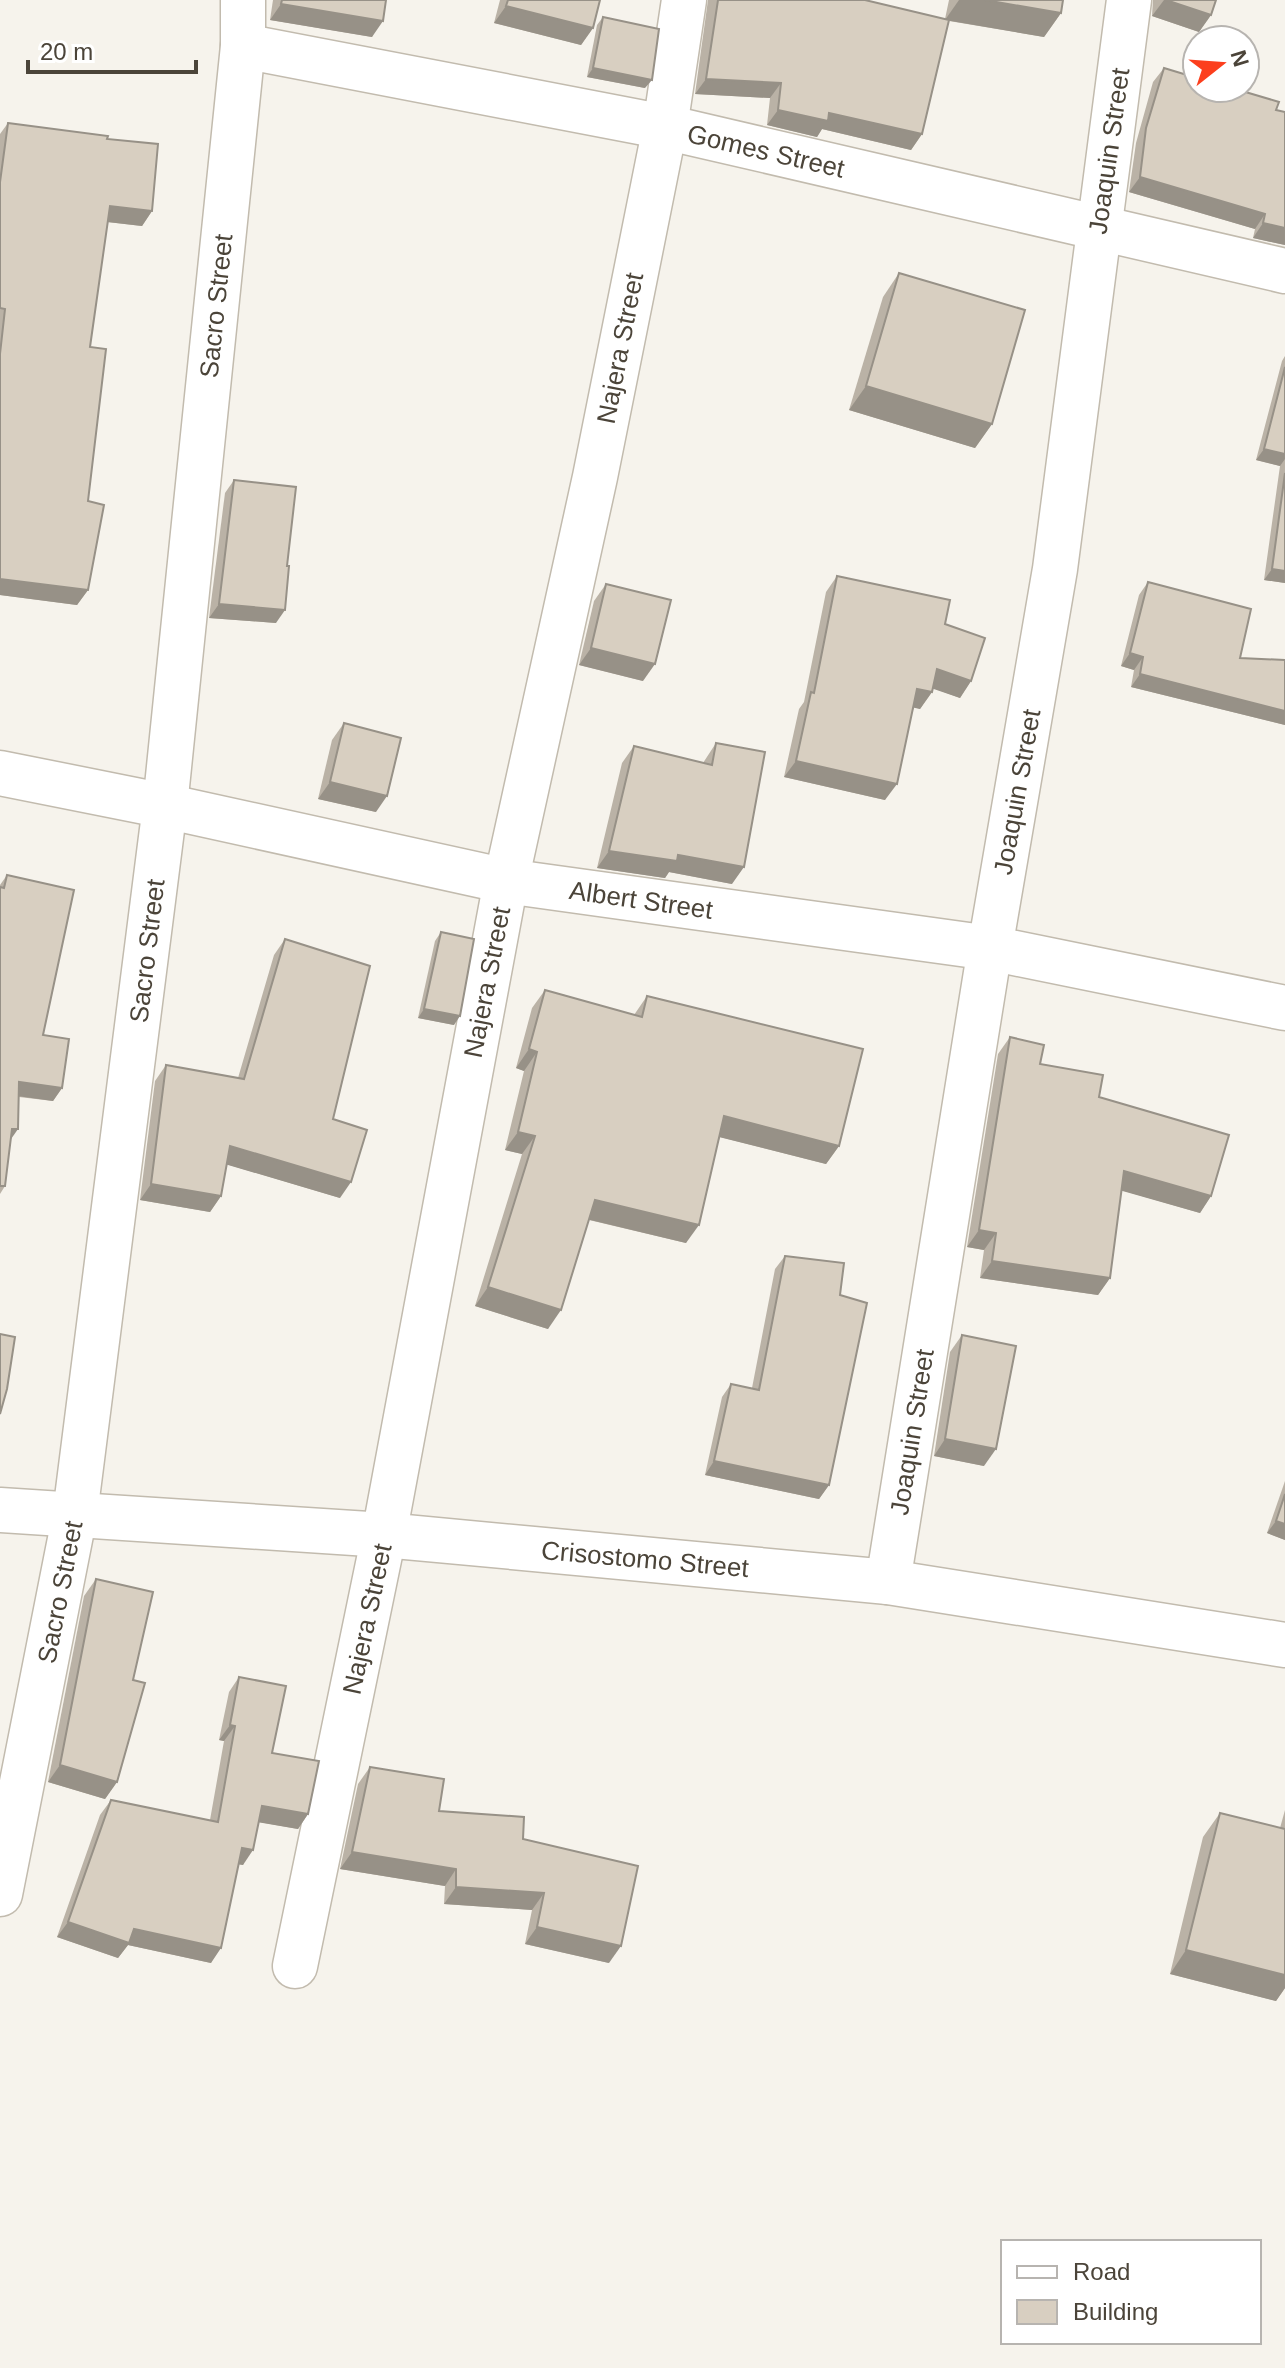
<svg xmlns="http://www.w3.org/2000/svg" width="1285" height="2368" font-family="Arial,sans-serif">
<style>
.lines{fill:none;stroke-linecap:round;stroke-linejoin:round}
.minor-casing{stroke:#c2bbae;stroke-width:47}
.minor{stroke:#fff;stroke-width:44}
.wall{fill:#bab2a6}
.shaded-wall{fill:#979187}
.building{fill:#d8cfc1;stroke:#979187;stroke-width:2}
.labels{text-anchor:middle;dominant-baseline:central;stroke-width:6;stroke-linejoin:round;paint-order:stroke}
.street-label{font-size:26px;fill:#4b4439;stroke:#fff}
</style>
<rect width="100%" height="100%" fill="#f6f3ec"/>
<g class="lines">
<g class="minor-casing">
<g id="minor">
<polyline points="243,46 665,127 1285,271"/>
<polyline points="0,773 165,806 506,881 990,948 1285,1008"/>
<polyline points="0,1510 384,1535 888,1582 1285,1645"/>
<polyline points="888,1582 990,948 1055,569 1129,0"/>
<polyline points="0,1894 75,1514 165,806 243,46 243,0"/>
<polyline points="295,1966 384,1535 506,881 595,477 665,127 684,0"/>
</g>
</g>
<use href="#minor" class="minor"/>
</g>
<g class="wall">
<polygon points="273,0 386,0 372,37 270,20"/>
<polygon points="500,0 600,0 593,28 581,45 494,23"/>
<polygon points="708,0 865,0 945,19 949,0 1063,0 1061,13 1044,37 949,21 922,134 911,150 822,129 817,137 767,125 770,98 695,94"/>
<polygon points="1153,0 1216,0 1211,15 1199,32 1152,16"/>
<polygon points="603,17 645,88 587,77 597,25"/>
<polygon points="1164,68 1276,110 1285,245 1253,238 1255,229 1129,192 1136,143 1153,82"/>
<polygon points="8,123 107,139 152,211 142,226 107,222 90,347 88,501 88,590 77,605 0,595 0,134"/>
<polygon points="899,273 992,424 975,448 849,410 883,297"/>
<polygon points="1285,356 1285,583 1264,580 1280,466 1256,460 1282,361"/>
<polygon points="234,480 276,623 209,618 225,493"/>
<polygon points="837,576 945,624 971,681 960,698 933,688 932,692 920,709 914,707 885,800 784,777 799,709 804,702 826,592"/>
<polygon points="1148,582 1240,658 1285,660 1285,725 1131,687 1134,670 1121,666 1139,595"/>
<polygon points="606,584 643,681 579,665 594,601"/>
<polygon points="344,723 376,812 318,799 332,740"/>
<polygon points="716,743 732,884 669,872 665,878 597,868 622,763 634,746 703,763"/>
<polygon points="7,875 43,1035 62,1088 53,1101 19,1097 10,1141 5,1186 0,1194 0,885"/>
<polygon points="441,932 454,1025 418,1018 435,941"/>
<polygon points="285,939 333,1119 340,1198 226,1164 221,1196 210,1212 140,1200 155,1081 166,1065 238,1078 274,955"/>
<polygon points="545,990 634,1015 647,996 839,1146 826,1164 720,1137 686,1243 589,1220 548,1329 475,1306 522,1154 505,1150 524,1071 516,1068 532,1008"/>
<polygon points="1010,1037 1040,1064 1099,1097 1211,1196 1200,1213 1121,1190 1110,1278 1098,1295 980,1278 984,1250 967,1247 998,1054"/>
<polygon points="785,1256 840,1295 829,1485 819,1499 705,1475 722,1397 731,1384 752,1388 775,1269"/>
<polygon points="962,1335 984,1466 934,1456 950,1352"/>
<polygon points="1285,1481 1285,1540 1267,1533"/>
<polygon points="96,1579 133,1680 117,1782 105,1799 48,1782 84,1596"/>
<polygon points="239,1677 272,1753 308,1814 298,1829 259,1822 243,1865 238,1864 211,1963 128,1945 118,1958 57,1937 100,1815 111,1800 210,1820 224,1741 219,1740 229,1692"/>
<polygon points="370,1767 439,1811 523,1839 609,1963 525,1944 532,1910 444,1904 445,1886 340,1869 358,1784"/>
<polygon points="1285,1810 1285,1988 1276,2001 1170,1974 1203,1837 1220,1813 1280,1828"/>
</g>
<g class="shaded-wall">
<polygon points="959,0 985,0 1061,13 1044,37 945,20"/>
<polygon points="1164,0 1166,0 1211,15 1199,32 1152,16"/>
<polygon points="281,4 383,21 372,37 270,20"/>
<polygon points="506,6 593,28 581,45 494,23"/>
<polygon points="593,68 652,80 645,88 587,77"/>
<polygon points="706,79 781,83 770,98 695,94"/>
<polygon points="778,110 829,113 922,134 911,150 822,129 817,137 767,125"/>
<polygon points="1140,177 1265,214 1255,229 1129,192"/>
<polygon points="110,206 152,211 142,226 99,221"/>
<polygon points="1263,223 1285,228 1285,245 1253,238"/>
<polygon points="866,386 992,424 975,448 849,410"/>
<polygon points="1264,449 1285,454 1285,459 1280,466 1256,460"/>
<polygon points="1272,569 1285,571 1285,583 1264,580"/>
<polygon points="0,579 88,590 77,605 0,595"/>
<polygon points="219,604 285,610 276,623 209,618"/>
<polygon points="591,648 655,664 643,681 579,665"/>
<polygon points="1130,653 1143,657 1134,670 1121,666"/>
<polygon points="937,669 971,681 960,698 925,686"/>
<polygon points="1140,674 1285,711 1285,725 1131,687"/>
<polygon points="917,689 932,692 920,709 906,706"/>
<polygon points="796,761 897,784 885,800 784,777"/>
<polygon points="330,782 387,796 376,812 318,799"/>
<polygon points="609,851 678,855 744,867 732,884 669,872 665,878 597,868"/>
<polygon points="424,1009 460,1016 454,1025 418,1018"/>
<polygon points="529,1049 537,1052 524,1071 516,1068"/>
<polygon points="19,1082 62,1088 53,1101 10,1095"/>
<polygon points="724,1116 839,1146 826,1164 711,1135"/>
<polygon points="12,1129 18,1129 9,1142"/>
<polygon points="518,1132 535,1136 522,1154 505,1150"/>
<polygon points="230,1146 351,1182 340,1198 218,1162"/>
<polygon points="1124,1171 1211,1196 1200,1213 1112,1188"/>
<polygon points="151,1184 221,1196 210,1212 140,1200"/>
<polygon points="595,1200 699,1225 686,1243 582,1218"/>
<polygon points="979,1230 996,1233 984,1250 967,1247"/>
<polygon points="992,1261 1110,1278 1098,1295 980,1278"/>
<polygon points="488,1287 561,1310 548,1329 475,1306"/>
<polygon points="945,1439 996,1449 984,1466 934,1456"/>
<polygon points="714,1461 829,1485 819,1499 705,1475"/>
<polygon points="1276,1521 1285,1524 1285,1540 1267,1533"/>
<polygon points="230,1725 235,1726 224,1741 219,1740"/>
<polygon points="60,1765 117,1782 105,1799 48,1782"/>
<polygon points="262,1806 308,1814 298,1829 251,1821"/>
<polygon points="242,1848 253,1850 243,1865 231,1863"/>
<polygon points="352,1852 456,1869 445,1886 340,1869"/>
<polygon points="456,1887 544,1893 532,1910 444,1904"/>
<polygon points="68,1922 134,1929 221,1948 211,1963 128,1945 118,1958 57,1937"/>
<polygon points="537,1927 621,1946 609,1963 525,1944"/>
<polygon points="1186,1950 1285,1975 1285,1988 1276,2001 1170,1974"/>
</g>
<g class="building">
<polygon points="282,0 386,0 383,21 281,4"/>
<polygon points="508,0 600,0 593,28 506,6"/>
<polygon points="718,0 865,0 949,20 922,134 829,113 828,121 778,110 781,83 706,79"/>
<polygon points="985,0 1063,0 1061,13"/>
<polygon points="1166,0 1216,0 1211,15"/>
<polygon points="603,17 659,29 652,80 593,68"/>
<polygon points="1164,68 1197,78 1197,88 1232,88 1279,102 1276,110 1285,112 1285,228 1263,223 1265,214 1140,177 1146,128"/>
<polygon points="8,123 108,136 107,139 158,144 152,211 110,206 90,347 106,349 88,501 104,505 88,590 0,579 0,354 5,309 0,308 0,182"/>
<polygon points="899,273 1025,310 992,424 866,386"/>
<polygon points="1285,367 1285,454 1264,449"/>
<polygon points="1285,473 1285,571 1272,569"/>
<polygon points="234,480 296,487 287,566 289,566 285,610 219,604"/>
<polygon points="837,576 950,600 945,624 985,638 971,681 937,669 932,692 917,689 897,784 796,761 811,692 814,693"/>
<polygon points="1148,582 1251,609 1240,658 1285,660 1285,711 1140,674 1143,657 1130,653"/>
<polygon points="606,584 671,600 655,664 591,648"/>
<polygon points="344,723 401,738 387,796 330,782"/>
<polygon points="716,743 765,752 744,867 678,855 677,861 609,851 634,746 712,765"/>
<polygon points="7,875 74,890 43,1035 69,1039 62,1088 19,1082 18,1129 12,1129 5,1186 0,1186 0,887 4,888"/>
<polygon points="441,932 474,939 460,1016 424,1009"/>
<polygon points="285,939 370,966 333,1119 367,1130 351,1182 230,1146 221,1196 151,1184 166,1065 244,1079"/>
<polygon points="545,990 642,1017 647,996 863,1049 839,1146 724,1116 699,1225 595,1200 561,1310 488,1287 535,1136 518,1132 537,1052 529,1049"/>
<polygon points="1010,1037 1044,1045 1040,1064 1103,1075 1099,1097 1229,1135 1211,1196 1124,1171 1110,1278 992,1261 996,1233 979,1230"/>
<polygon points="785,1256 844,1263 840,1295 867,1303 829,1485 714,1461 731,1384 759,1390"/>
<polygon points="0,1334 15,1337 7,1389 0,1414"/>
<polygon points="962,1335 1016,1346 996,1449 945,1439"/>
<polygon points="1285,1494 1285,1524 1276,1521"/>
<polygon points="96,1579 153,1592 133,1680 145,1683 117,1782 60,1765"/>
<polygon points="239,1677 286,1686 272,1753 319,1761 308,1814 262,1806 253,1850 242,1848 221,1948 134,1929 129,1943 68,1922 111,1800 218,1822 235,1726 230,1725"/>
<polygon points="370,1767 444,1779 439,1811 524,1817 523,1839 638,1866 621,1946 537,1927 544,1893 456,1887 456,1869 352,1852"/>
<polygon points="1220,1813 1285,1829 1285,1975 1186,1950"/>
</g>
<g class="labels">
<g class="street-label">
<text transform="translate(766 151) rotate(13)">Gomes Street</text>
<text transform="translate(1109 151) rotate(-82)">Joaquin Street</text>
<text transform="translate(216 306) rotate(-84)">Sacro Street</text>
<text transform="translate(620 348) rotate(-79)">Najera Street</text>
<text transform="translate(1017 792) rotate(-80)">Joaquin Street</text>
<text transform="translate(641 900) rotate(8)">Albert Street</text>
<text transform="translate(147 951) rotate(-83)">Sacro Street</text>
<text transform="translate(487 982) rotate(-79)">Najera Street</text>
<text transform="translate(912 1432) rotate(-81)">Joaquin Street</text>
<text transform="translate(645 1559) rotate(5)">Crisostomo Street</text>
<text transform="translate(60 1592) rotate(-79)">Sacro Street</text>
<text transform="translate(367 1619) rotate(-78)">Najera Street</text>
</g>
</g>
<rect x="1001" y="2240" width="260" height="104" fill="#ffffff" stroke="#b7b4b0" stroke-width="2"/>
<rect x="1017" y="2266" width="40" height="12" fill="#ffffff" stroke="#b7b4b0" stroke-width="2"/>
<text x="1073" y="2280" font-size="24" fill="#4b4439">Road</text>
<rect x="1017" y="2300" width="40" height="24" fill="#d8cfc1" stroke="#b7b4b0" stroke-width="2"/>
<text x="1073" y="2320" font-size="24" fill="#4b4439">Building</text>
<g transform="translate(1221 64) rotate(73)"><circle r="38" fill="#ffffff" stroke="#b7b4b0" stroke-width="2"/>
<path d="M0-6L14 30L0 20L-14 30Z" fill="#fc3f1d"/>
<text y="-12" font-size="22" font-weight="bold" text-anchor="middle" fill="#4b4439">N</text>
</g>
<path d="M28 60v12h168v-12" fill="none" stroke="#4b4439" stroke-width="4"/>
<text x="40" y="60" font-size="24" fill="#4b4439" stroke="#ffffff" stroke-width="6" paint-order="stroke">20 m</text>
</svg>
